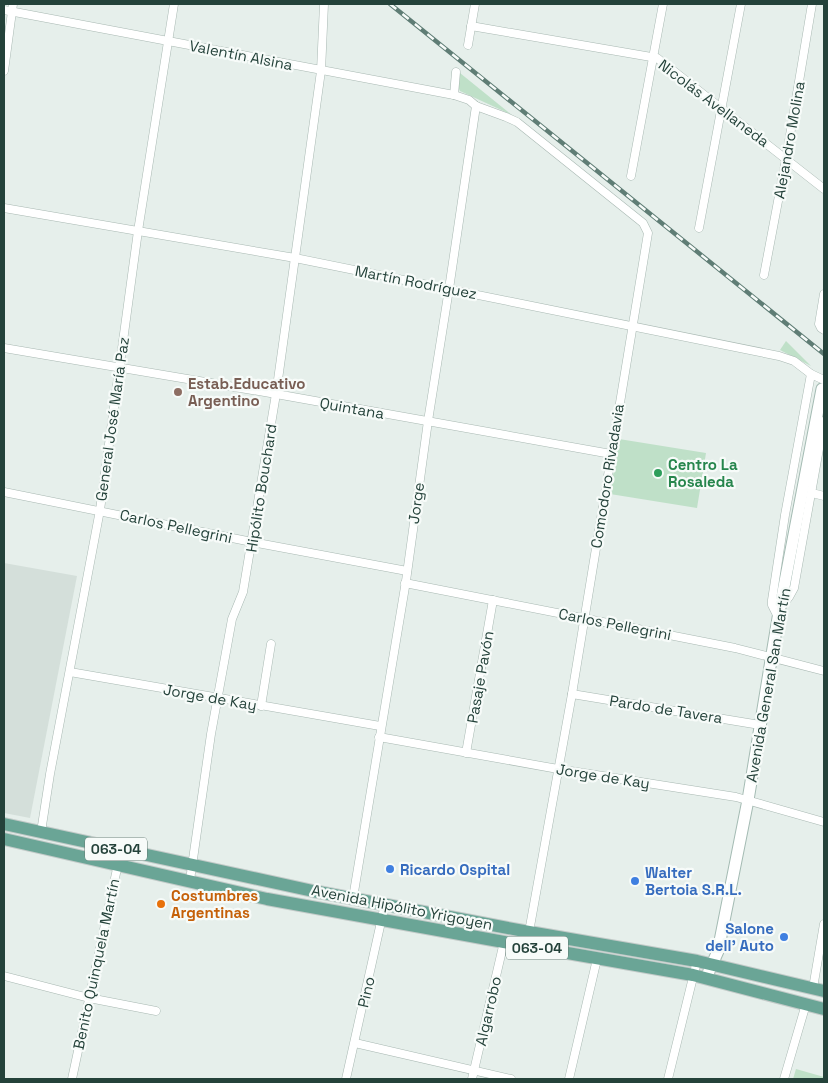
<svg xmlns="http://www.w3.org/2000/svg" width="828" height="1083" font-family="'Space Grotesk',sans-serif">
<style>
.built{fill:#d4dfda}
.green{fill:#bfe0c8}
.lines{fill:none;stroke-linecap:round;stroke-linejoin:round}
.street-casing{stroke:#a8b8b2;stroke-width:9}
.secondary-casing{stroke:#a4bbb3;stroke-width:13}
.primary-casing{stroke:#c2cac8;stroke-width:14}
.street{stroke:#fff;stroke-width:8}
.secondary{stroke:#fff;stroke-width:11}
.primary{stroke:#6aa596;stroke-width:12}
.rail-casing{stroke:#5f7d75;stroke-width:4.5}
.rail{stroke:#f7fbf9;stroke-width:2.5;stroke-dasharray:8;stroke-linecap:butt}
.education-dot{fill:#8d6e63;stroke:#f7fbf9;stroke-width:2}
.leisure-dot{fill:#2e9e5b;stroke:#f7fbf9;stroke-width:2}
.shop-dot{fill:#3f7fe0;stroke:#f7fbf9;stroke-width:2}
.food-dot{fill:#e8710a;stroke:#f7fbf9;stroke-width:2}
.labels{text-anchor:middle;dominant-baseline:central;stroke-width:4.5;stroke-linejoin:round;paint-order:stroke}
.shield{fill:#f7fbf9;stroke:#637a73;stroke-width:1}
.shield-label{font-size:14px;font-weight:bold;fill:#24423a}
.street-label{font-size:15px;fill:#24423a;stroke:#f7fbf9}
.education-label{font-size:15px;font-weight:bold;fill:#785e54;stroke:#f7fbf9;text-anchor:start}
.leisure-label{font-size:15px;font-weight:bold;fill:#27864d;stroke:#f7fbf9;text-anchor:start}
.shop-label{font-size:15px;font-weight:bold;fill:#366cbe;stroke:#f7fbf9;text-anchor:start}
.food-label{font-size:15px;font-weight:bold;fill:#c56008;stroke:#f7fbf9;text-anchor:start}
</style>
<rect width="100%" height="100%" fill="#e6efeb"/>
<polygon class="built" points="4,563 77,576 30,818 4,813"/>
<g class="green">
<polygon points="460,73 512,115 460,91 458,87"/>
<polygon points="786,341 811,366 780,350"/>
<polygon points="619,439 706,453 697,508 610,494"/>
<polygon points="796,1069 824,1077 824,1079 793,1079"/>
</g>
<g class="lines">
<g class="street-casing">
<g id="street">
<polyline points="4,10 454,95 469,100 476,106"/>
<polyline points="471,26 657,58 824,189"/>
<polyline points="468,45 475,4"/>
<polyline points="4,71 13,4"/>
<polyline points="454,95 456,72"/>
<polyline points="476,106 506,117 517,122 643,223 648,233 572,694 529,932"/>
<polyline points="631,176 663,4"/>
<polyline points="4,208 295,258 779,356 794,361 811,374 824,380"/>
<polyline points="699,228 741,4"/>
<polyline points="764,275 786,159 812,4"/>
<polyline points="824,294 819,324 821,328 824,330"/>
<polyline points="4,348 276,394 611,454"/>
<polyline points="4,492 252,542 407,571"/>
<polyline points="812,493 824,496"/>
<polyline points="405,583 735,648 824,671"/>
<polyline points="781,607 789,597 794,588 824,421"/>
<polyline points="778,617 772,605 772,600 785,515 811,374"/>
<polyline points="70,672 380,726"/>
<polyline points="572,694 760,725"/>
<polyline points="261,706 271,644"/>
<polyline points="379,737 558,769 736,797 824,822"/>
<polyline points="466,753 493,600"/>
<polyline points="41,832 50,774 100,510 138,231 174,4"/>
<polyline points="190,880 211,734 232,619 243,592 276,394 321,71 324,4"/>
<polyline points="353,898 406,581 428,421 449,289 476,106"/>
<polyline points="4,976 89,998 156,1011"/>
<polyline points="813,988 824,924"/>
<polyline points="355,1043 511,1079"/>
<polyline points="72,1079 121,850"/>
<polyline points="346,1079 385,904"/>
<polyline points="472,1079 504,942"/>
<polyline points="569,1079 597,959"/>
<polyline points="668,1079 697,961"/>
<polyline points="784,1079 806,1004"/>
</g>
</g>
<g class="secondary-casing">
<polyline id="secondary" points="706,978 718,951 748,800 778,618 822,389"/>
</g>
<g class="primary-casing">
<g id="primary">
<polyline points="4,824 313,891 529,932 697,961 824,991"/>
<polyline points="4,839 267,899 504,942 693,975 824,1009"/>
</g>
</g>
<use href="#street" class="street"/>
<use href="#secondary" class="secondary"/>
<use href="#primary" class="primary"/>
<g class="rail-casing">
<polyline id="rail" points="390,4 824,354"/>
</g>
<use href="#rail" class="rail"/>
</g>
<circle class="education-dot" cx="178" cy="392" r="5"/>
<circle class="leisure-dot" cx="658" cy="473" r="5"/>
<g class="shop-dot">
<circle cx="390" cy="869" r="5"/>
<circle cx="635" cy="881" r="5"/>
<circle cx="784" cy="937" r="5"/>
</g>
<circle class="food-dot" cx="161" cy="904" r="5"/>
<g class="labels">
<g class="shield">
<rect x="85" y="837.5" width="62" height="23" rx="4"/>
<rect x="506" y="936.5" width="62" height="23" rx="4"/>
</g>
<g class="shield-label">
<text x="116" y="849">063-04</text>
<text x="537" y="948">063-04</text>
</g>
<g class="street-label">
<text transform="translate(241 55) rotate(11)">Valentín Alsina</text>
<text transform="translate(714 103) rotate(37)">Nicolás Avellaneda</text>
<text transform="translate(789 140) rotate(-80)">Alejandro Molina</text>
<text transform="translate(416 282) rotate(11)">Martín Rodríguez</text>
<text transform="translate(352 408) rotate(10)">Quintana</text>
<text transform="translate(112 419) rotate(-82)">General José María Paz</text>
<text transform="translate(607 476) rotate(-81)">Comodoro Rivadavia</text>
<text transform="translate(261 488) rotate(-81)">Hipólito Bouchard</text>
<text transform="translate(416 503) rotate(-82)">Jorge</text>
<text transform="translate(176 526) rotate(12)">Carlos Pellegrini</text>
<text transform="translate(615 624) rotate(11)">Carlos Pellegrini</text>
<text transform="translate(480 677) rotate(-80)">Pasaje Pavón</text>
<text transform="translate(768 685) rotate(-80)">Avenida General San Martín</text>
<text transform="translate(210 697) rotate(10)">Jorge de Kay</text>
<text transform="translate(666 709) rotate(9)">Pardo de Tavera</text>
<text transform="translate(603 776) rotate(9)">Jorge de Kay</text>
<text transform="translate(402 907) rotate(11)">Avenida Hipólito Yrigoyen</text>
<text transform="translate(96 964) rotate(-78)">Benito Quinquela Martín</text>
<text transform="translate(366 992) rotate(-77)">Pino</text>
<text transform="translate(488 1011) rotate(-77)">Algarrobo</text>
</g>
<g class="education-label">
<text x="188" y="383">Estab.Educativo<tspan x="188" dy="17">Argentino</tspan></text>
</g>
<g class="leisure-label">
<text x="668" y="464">Centro La<tspan x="668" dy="17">Rosaleda</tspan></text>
</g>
<g class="shop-label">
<text x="400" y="869">Ricardo Ospital</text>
<text x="645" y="872">Walter<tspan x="645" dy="17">Bertoia S.R.L.</tspan></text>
<text x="774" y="928" text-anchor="end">Salone<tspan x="774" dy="17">dell' Auto</tspan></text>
</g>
<g class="food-label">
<text x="171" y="895">Costumbres<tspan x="171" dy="17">Argentinas</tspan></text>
</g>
</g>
<rect width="828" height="1083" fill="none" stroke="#24423a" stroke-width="10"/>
</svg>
